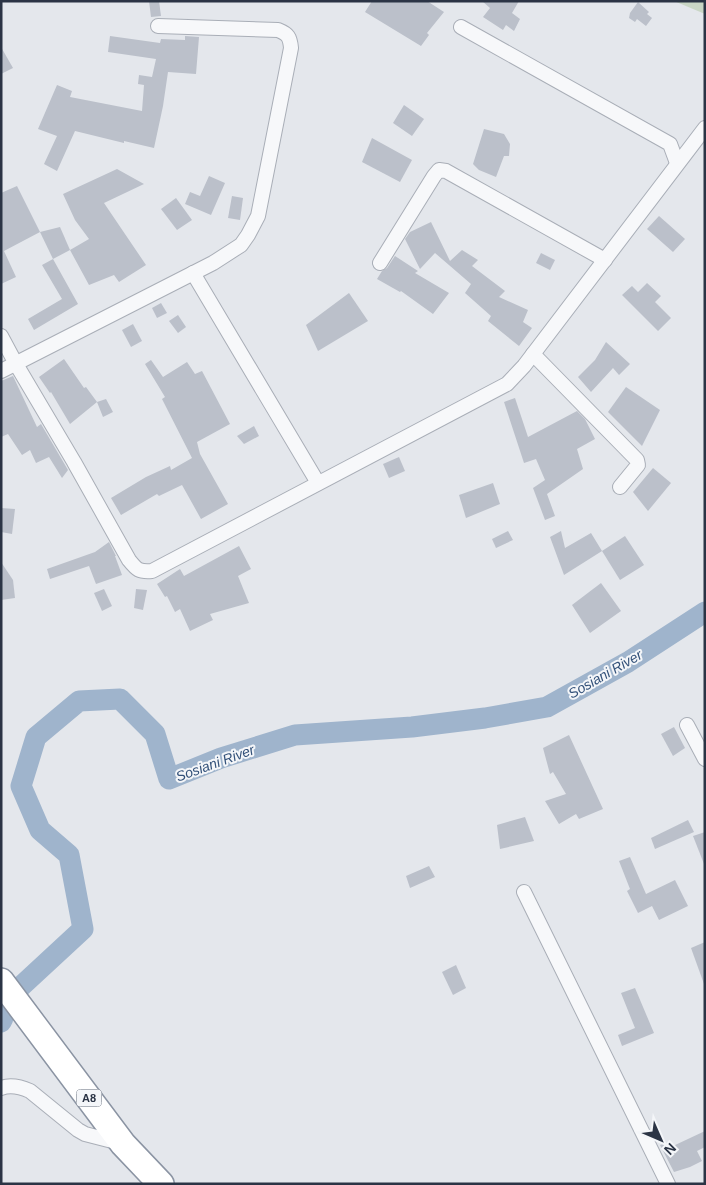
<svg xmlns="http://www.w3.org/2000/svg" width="706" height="1185" font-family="Helvetica,sans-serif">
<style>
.green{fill:#c9d6c5}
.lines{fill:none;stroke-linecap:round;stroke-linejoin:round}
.river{stroke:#9fb4cc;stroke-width:21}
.building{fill:#bbc0ca}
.street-casing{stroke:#a9aeb7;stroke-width:16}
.highway-casing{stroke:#8b94a3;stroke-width:28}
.street{stroke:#f7f8fa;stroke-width:14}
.highway{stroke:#fff;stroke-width:25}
.labels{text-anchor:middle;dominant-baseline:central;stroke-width:4;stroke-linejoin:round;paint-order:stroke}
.shield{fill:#f4f6f9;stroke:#676e7b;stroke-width:1}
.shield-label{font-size:11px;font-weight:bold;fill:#2b3445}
.water-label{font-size:14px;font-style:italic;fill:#34527a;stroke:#f4f6f9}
</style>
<rect width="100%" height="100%" fill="#e4e7ec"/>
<polygon class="green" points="674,1 705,1 705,14"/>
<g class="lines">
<polyline class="river" points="1,1022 3,1018 3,1003 83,929 69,855 40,830 21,786 36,737 79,701 120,699 155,734 169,779 221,758 295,735 412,727 485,718 547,707 628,662 705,612"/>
</g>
<g class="building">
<polygon points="149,1 159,1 161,16 151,17"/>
<polygon points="372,1 427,1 444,12 427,33 429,35 421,46 365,12"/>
<polygon points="482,1 519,1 512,13 520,19 514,31 506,25 503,30 483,17 490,8"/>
<polygon points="638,2 649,12 647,14 652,18 646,26 637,19 635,22 629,18 630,13"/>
<polygon points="110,36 160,43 161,39 185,40 185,36 199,37 196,74 168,72 163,106 154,148 124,141 124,143 75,131 57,171 44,164 57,136 38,129 57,85 72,91 70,97 142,111 144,85 138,84 139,75 152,77 156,59 108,52"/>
<polygon points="1,47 13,68 1,74"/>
<polygon points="404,105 424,119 412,136 393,123"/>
<polygon points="484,129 504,134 510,144 509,156 504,156 496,177 479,170 473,164"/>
<polygon points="372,138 412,160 400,182 362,162"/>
<polygon points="117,169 144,184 104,203 146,265 119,282 114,275 89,285 70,250 89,239 75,220 63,194"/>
<polygon points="209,176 225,183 211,215 185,204 190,192 200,196"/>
<polygon points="17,186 40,232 4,251 16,277 1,284 1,193"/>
<polygon points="232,196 243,198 240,220 228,218"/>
<polygon points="176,198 192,220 177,230 161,209"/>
<polygon points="659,216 685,239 673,252 647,229"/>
<polygon points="431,222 450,261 462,250 478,260 472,266 505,291 499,297 528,310 523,322 532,328 519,346 488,321 491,316 465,293 471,284 435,253 420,269 405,239 410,232"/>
<polygon points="60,227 70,250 53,259 40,232"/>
<polygon points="541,253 555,260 550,270 536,263"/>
<polygon points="395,256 418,271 415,273 449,293 433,314 401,291 400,292 377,279 382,271 387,268"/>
<polygon points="53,259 78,304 34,330 28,319 62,299 42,265"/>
<polygon points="647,283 661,296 655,302 671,318 658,331 622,295 632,286 638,292"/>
<polygon points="349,293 368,321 318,351 306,325"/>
<polygon points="161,303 167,313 157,318 152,308"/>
<polygon points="178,315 186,327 178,333 169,321"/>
<polygon points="133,324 142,341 131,347 122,330"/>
<polygon points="606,342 630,364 619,375 613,368 591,392 578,377 595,360"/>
<polygon points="64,359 84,388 86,387 97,402 70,424 51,392 50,393 39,377"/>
<polygon points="151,360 163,377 187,362 195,374 202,371 230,424 197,442 200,454 228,504 201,519 182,485 159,496 157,494 121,515 111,498 146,477 170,466 171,470 192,458 162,399 165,397 145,364"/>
<polygon points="13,376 37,427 41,424 68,470 62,478 49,457 36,463 30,450 22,455 8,434 1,437 1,381"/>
<polygon points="626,387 660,410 642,446 608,412"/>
<polygon points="515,398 528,437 577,411 585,419 595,439 577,449 583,469 547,494 555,516 545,520 533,488 545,480 536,459 524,463 504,402"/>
<polygon points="106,399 113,412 103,417 97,402"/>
<polygon points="254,426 259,436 244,444 237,436"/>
<polygon points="399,457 405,471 389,478 383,464"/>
<polygon points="653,468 671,483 648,511 633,492"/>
<polygon points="493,483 500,504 466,518 459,495"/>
<polygon points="1,508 15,509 12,534 1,532"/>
<polygon points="508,531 513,540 496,548 492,539"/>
<polygon points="561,531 565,548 591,533 602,551 564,575 550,537"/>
<polygon points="625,536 644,565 620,580 602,551"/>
<polygon points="109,542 116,556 115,556 122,575 96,584 89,566 50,579 47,569 95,552"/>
<polygon points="239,546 251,569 238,576 249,603 210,614 213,620 190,631 180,609 175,612 167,596 165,597 157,584 180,569 184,576"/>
<polygon points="1,562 13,580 15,598 1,600"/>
<polygon points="601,583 621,611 590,633 572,605"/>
<polygon points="104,589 112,606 102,611 94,593"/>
<polygon points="136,589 147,590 143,610 134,608"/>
<polygon points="674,727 685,748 673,756 661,734"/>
<polygon points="569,735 603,809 579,819 576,814 559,824 545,801 566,794 553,772 550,774 543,748"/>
<polygon points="525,817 534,841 500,849 497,825"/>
<polygon points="688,820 694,832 655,849 651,838"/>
<polygon points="705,832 705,863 704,864 693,836"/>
<polygon points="630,857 646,894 675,880 688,906 659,920 652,906 638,913 627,891 630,889 619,861"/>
<polygon points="429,866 435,877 410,888 406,876"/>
<polygon points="705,942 705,983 704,984 691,948"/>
<polygon points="456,965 466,988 453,995 442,972"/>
<polygon points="635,988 654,1033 622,1046 618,1035 635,1028 621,993"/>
<polygon points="705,1131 705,1147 697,1151 702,1161 690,1167 674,1172 660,1145 670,1142 673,1146"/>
</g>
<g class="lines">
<g class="street-casing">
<g id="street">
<polyline points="461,27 670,144 677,163"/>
<polyline points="380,263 434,176 439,170 446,171 605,260"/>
<polyline points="193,273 318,483"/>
<path d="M1,336L16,364L74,462L129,560C137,570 139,572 152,571L507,384L524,366L705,128"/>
<polyline points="533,354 637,460 638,465 620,487"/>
<path d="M1,371L213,263L241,245L248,235L258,216L291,48C290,37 288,34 278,30L158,26"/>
<polyline points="687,725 705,759"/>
<polyline points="524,892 668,1184"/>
<path d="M1,1088C11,1084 21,1087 30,1091L78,1130L85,1134L120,1143"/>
</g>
</g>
<g class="highway-casing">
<polyline id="highway" points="1,981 123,1144 161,1184"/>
</g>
<use href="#street" class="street"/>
<use href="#highway" class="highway"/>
</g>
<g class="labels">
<rect class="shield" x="76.5" y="1089.5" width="25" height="17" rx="4"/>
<g class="shield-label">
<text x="89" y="1098">A8</text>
</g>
<g class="water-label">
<text transform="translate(605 674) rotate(-30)">Sosiani River</text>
<text transform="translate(215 763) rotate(-20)">Sosiani River</text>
</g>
</g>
<rect width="706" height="1185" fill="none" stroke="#2b3445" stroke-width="5"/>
<g transform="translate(661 1140) rotate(135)" stroke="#f4f6f9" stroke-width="4" paint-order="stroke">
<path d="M0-4L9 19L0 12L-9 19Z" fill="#2b3445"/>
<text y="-8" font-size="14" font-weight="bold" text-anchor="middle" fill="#2b3445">N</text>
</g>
</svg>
